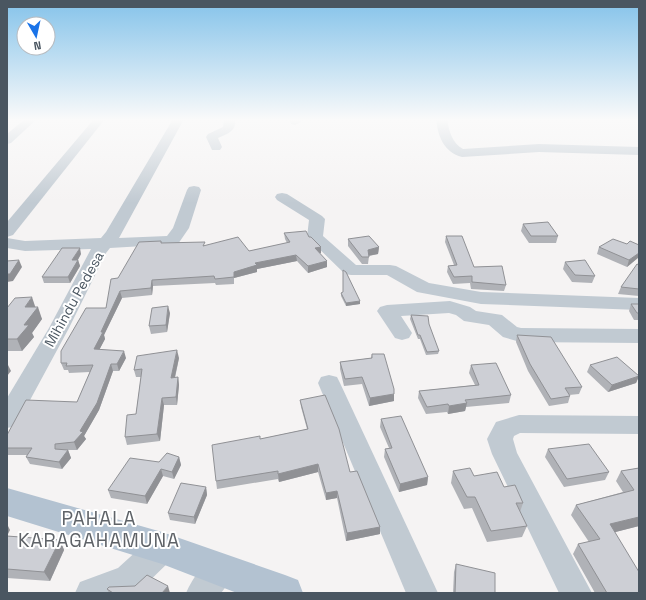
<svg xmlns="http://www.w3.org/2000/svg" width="646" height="600" font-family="'Space Grotesk',sans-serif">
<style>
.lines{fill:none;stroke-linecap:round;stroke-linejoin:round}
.minor{fill:#c1cad2;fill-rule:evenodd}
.major{fill:#b3c2d1;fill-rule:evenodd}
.wall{fill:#b0b2b7}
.shaded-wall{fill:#909195}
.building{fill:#cdcfd5;stroke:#909195}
.labels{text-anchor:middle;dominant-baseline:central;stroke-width:4;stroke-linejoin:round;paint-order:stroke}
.street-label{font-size:14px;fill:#4a5661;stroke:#fff}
.near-quarter-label{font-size:19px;letter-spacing:1px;fill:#5f6368;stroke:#fff}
</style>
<rect width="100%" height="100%" fill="#f5f3f3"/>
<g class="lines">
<g class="minor">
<polygon points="25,119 37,119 11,143 7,144 7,134"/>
<polygon points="94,119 105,119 13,235 7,237 7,222"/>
<polygon points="173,119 184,119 119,238 167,236 173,228 187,190 189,187 194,186 199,187 201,190 189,228 178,244 110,248 106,253 69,328 16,426 7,428 7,398 49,328 91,249 25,251 7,248 7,238 25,241 101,238 106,232"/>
<path d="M224,119H235C237,131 227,134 218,138L222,147L220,150H212L206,137L208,134L223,127Z"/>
<polygon points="289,119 300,119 301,122 295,125 291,124"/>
<path d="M436,119H447C449,131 452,143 463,149L539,144L639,147V155L539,152L462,157C444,152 438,137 436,119Z"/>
<polygon points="282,193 287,194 322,216 325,219 323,236 356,265 390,265 396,266 429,283 481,292 639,298 639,310 481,304 417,292 387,275 351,275 345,274 307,237 309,220 277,200 275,197 277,194"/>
<polygon points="450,301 470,307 476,311 502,315 517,327 521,328 639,329 639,343 520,342 503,337 489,325 464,321 456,315 449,313 401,316 412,333 409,338 402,340 395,338 377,311 380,307 387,305"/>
<polygon points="329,375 337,377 340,383 438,593 406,593 318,383 321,377"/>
<polygon points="519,415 639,416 639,434 520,433 514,436 513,439 517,453 592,593 559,593 492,454 487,439 496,422"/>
<polygon points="162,534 173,538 177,548 173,558 138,592 75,593 80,582 118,568 151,538"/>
<path d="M220,554L231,558L235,569L231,580L221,593H186C193,577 204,561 220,554Z"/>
</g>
<polygon class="major" points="7,488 162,532 285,575 298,580 303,593 237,593 162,564 7,516"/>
</g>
<g class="wall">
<polygon points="523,224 558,236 556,243 529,243 521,231"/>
<polygon points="284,233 309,237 321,247 321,253 320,253 327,267 308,273 297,261 257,269 257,272 234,278 234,284 216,285 215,283 153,286 152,295 122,298 104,335 105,339 99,350 126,358 119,371 113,371 99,410 84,436 86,439 77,450 68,450 71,458 62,469 30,464 26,457 27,455 7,455 7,435 77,402 90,372 69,373 68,370 64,370 61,363 106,308 118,278 161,241 162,243 206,246 249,251 287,243 285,239"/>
<polygon points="446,236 474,267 506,285 504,291 471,289 470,283 453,284 447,272 448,266 454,265 445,242"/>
<polygon points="348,239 379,247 378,254 369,256 368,264 362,264 348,246"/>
<polygon points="627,244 639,245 639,257 627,267 597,254 599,247"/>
<polygon points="81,254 78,260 80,266 70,283 44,283 42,277"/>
<polygon points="565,262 595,276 592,283 572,282 563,269"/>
<polygon points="639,265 639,296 618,294 621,287"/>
<polygon points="341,293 360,301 360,304 346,306 341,296"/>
<polygon points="631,304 639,304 639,320 634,320 629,311"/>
<polygon points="35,307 42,319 32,333 34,337 22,351 7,351 7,308"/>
<polygon points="170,313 167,332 151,334 149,326"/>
<polygon points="411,315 439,351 438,354 426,355 420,339 418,339 410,319"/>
<polygon points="517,335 582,387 579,394 569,395 570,396 568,403 549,406 528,371 516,342"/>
<polygon points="372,354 394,401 369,406 362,384 344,386 340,369 340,362 371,358"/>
<polygon points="179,358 175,378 178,377 179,385 177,405 164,405 160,441 127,445 125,437 136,414 141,377 136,377 134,370"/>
<polygon points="471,365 511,395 509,403 466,407 465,411 448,414 447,412 426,414 418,398 419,391 475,385 469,373"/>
<polygon points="590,365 639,376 636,383 608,392 587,372"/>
<polygon points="300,400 350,472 380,527 380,534 346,541 337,498 326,500 318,472 279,482 278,479 217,489 216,481 260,439 307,429 301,407"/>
<polygon points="381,419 428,477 427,485 399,492 384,457 385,449 389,448 380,427"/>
<polygon points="548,449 609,472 605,480 564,487 545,457"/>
<polygon points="179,457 181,465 174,479 163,476 147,504 111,498 108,490 159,462"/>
<polygon points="639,468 639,526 615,532 639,593 595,593 573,554 578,544 589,542 571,515 576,505 623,492 616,481 621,471"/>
<polygon points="453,471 474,476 504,487 523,503 520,512 527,526 522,537 487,542 472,508 464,509 451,483"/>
<polygon points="206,487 207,495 195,524 170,520 168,513"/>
<polygon points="7,536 60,540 64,550 50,581 7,578"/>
<polygon points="456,564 495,593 453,593 454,572"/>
<polygon points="107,589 170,593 109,593"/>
</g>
<g class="shaded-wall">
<polygon points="321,247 321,253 315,254 315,248"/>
<polygon points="379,247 378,254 367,256 368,250"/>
<polygon points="80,248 81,254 74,266 72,260"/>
<polygon points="639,253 639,257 627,267 629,260"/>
<polygon points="296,255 297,261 257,269 257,272 234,278 234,284 234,272 255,263"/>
<polygon points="19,260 22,267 13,281 7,282 7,274"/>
<polygon points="78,260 80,266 70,283 68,277"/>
<polygon points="327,261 327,267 308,273 308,266"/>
<polygon points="152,280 153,286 152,295 151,288"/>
<polygon points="120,291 122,298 104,335 105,339 96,356 94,349 101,332"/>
<polygon points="32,297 36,309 38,307 42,319 32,333 34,337 22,351 17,339 24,325 25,307"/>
<polygon points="360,301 360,304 346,306 346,303"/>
<polygon points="168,306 170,313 167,332 166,325"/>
<polygon points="177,350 179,358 173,385 171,378"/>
<polygon points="124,351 126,358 119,371 117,364"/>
<polygon points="7,363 11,371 7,376"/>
<polygon points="111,364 113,371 99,410 84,436 86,439 77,450 74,442"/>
<polygon points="639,376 636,383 608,392 612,385"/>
<polygon points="178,377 179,385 177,405 176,397"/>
<polygon points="394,394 394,401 369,406 370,398"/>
<polygon points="162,398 164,405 160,441 157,434"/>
<polygon points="467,403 465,411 448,414 449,406"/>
<polygon points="68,450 71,458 62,469 59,462"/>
<polygon points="179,457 181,465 174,479 172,472"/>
<polygon points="318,464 318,472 279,482 278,474"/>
<polygon points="161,469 163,476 147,504 145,496"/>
<polygon points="428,477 427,485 399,492 400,484"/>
<polygon points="206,487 207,495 195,524 194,517"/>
<polygon points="337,491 337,498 326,500 326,493"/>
<polygon points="639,517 639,526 604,535 610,524"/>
<polygon points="7,524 10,530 7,536"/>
<polygon points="380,527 380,534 346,541 347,533"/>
<polygon points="60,540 64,550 50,581 44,572"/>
<polygon points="168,586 170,593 162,593"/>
</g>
<g class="building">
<polygon points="548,222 558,236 531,236 523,224"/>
<polygon points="306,231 309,237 311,237 321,247 315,248 327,261 308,266 296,255 255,263 257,265 234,272 234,277 215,279 214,276 152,280 151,288 120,291 101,332 103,332 94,349 124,351 117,364 111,364 97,403 80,431 83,432 74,442 55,444 55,449 68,450 59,462 26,457 32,448 7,448 7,435 26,400 77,402 93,365 66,366 67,363 61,363 61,351 86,308 106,308 111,279 118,278 139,242 161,241 161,243 205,242 203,246 238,237 249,251 290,242 284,233"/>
<polygon points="369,236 379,247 368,250 369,257 362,257 348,239"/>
<polygon points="446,236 462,236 474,267 502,266 506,285 472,282 472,276 454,277 448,266 457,265"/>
<polygon points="613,239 627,244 630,241 639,245 639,253 629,260 599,247"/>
<polygon points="62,248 80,248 72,260 78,260 68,277 42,277"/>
<polygon points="19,260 10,274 7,274 7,261"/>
<polygon points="585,260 595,276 575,275 565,262"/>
<polygon points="637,264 639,265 639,289 621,287"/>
<polygon points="343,270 346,272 360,301 346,303 341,293 343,292"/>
<polygon points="32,297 25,307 38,307 24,325 29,325 17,339 7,339 7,308 15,298"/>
<polygon points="631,304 639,304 639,313 637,313"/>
<polygon points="168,306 166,325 149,326 152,308"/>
<polygon points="411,315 428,316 429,324 439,351 427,352 420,335 418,335"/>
<polygon points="517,335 551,337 582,387 565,388 570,396 551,399 530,364"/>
<polygon points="177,350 171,378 178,377 176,397 162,398 157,434 125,437 127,415 136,414 142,369 134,370 137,356"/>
<polygon points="372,354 384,354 394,389 394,394 370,398 362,377 345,379 340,362 372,358"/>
<polygon points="617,357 639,376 612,385 590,365"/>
<polygon points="496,363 511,395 465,400 467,403 449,406 448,404 427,407 419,391 479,385 471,365"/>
<polygon points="325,395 339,429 350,472 357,471 380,527 347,533 337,491 326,493 318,464 278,474 278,471 216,481 212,445 260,436 260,439 308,429 300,400"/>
<polygon points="401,416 428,477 400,484 385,449 392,448 381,419"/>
<polygon points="589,444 609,472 567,479 548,449"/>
<polygon points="167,453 179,457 172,472 161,469 145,496 108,490 130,458 159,462"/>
<polygon points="470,468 474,476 497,472 504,487 515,485 523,503 516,503 527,526 491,531 475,497 467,497 453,471"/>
<polygon points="639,468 639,517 610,524 639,572 639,593 607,593 578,544 600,539 576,505 634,490 621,471"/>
<polygon points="181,483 206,487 194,517 168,513"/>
<polygon points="7,536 60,540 44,572 7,569"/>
<polygon points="456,564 495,573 495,593 455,593"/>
<polygon points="147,575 168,586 162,593 113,593 107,589 109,587 135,586"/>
</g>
<linearGradient id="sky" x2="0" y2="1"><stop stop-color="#85c3ea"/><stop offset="0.59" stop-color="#fafafa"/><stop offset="1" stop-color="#fafafa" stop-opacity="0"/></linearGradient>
<rect width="646" height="203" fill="url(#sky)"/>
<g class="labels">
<g class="street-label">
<text transform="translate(74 299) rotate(-61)">Mihindu Pedesa</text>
</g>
<g class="near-quarter-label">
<text x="99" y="518">PAHALA<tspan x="99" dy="22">KARAGAHAMUNA</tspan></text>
</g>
</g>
<rect width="646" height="600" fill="none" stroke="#4a5661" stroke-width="16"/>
<g transform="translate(36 36) rotate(171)"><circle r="19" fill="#ffffff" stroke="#b7bbc0"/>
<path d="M0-3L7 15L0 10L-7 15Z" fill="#1a73e8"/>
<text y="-6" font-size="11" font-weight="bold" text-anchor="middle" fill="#4a5661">N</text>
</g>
</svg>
